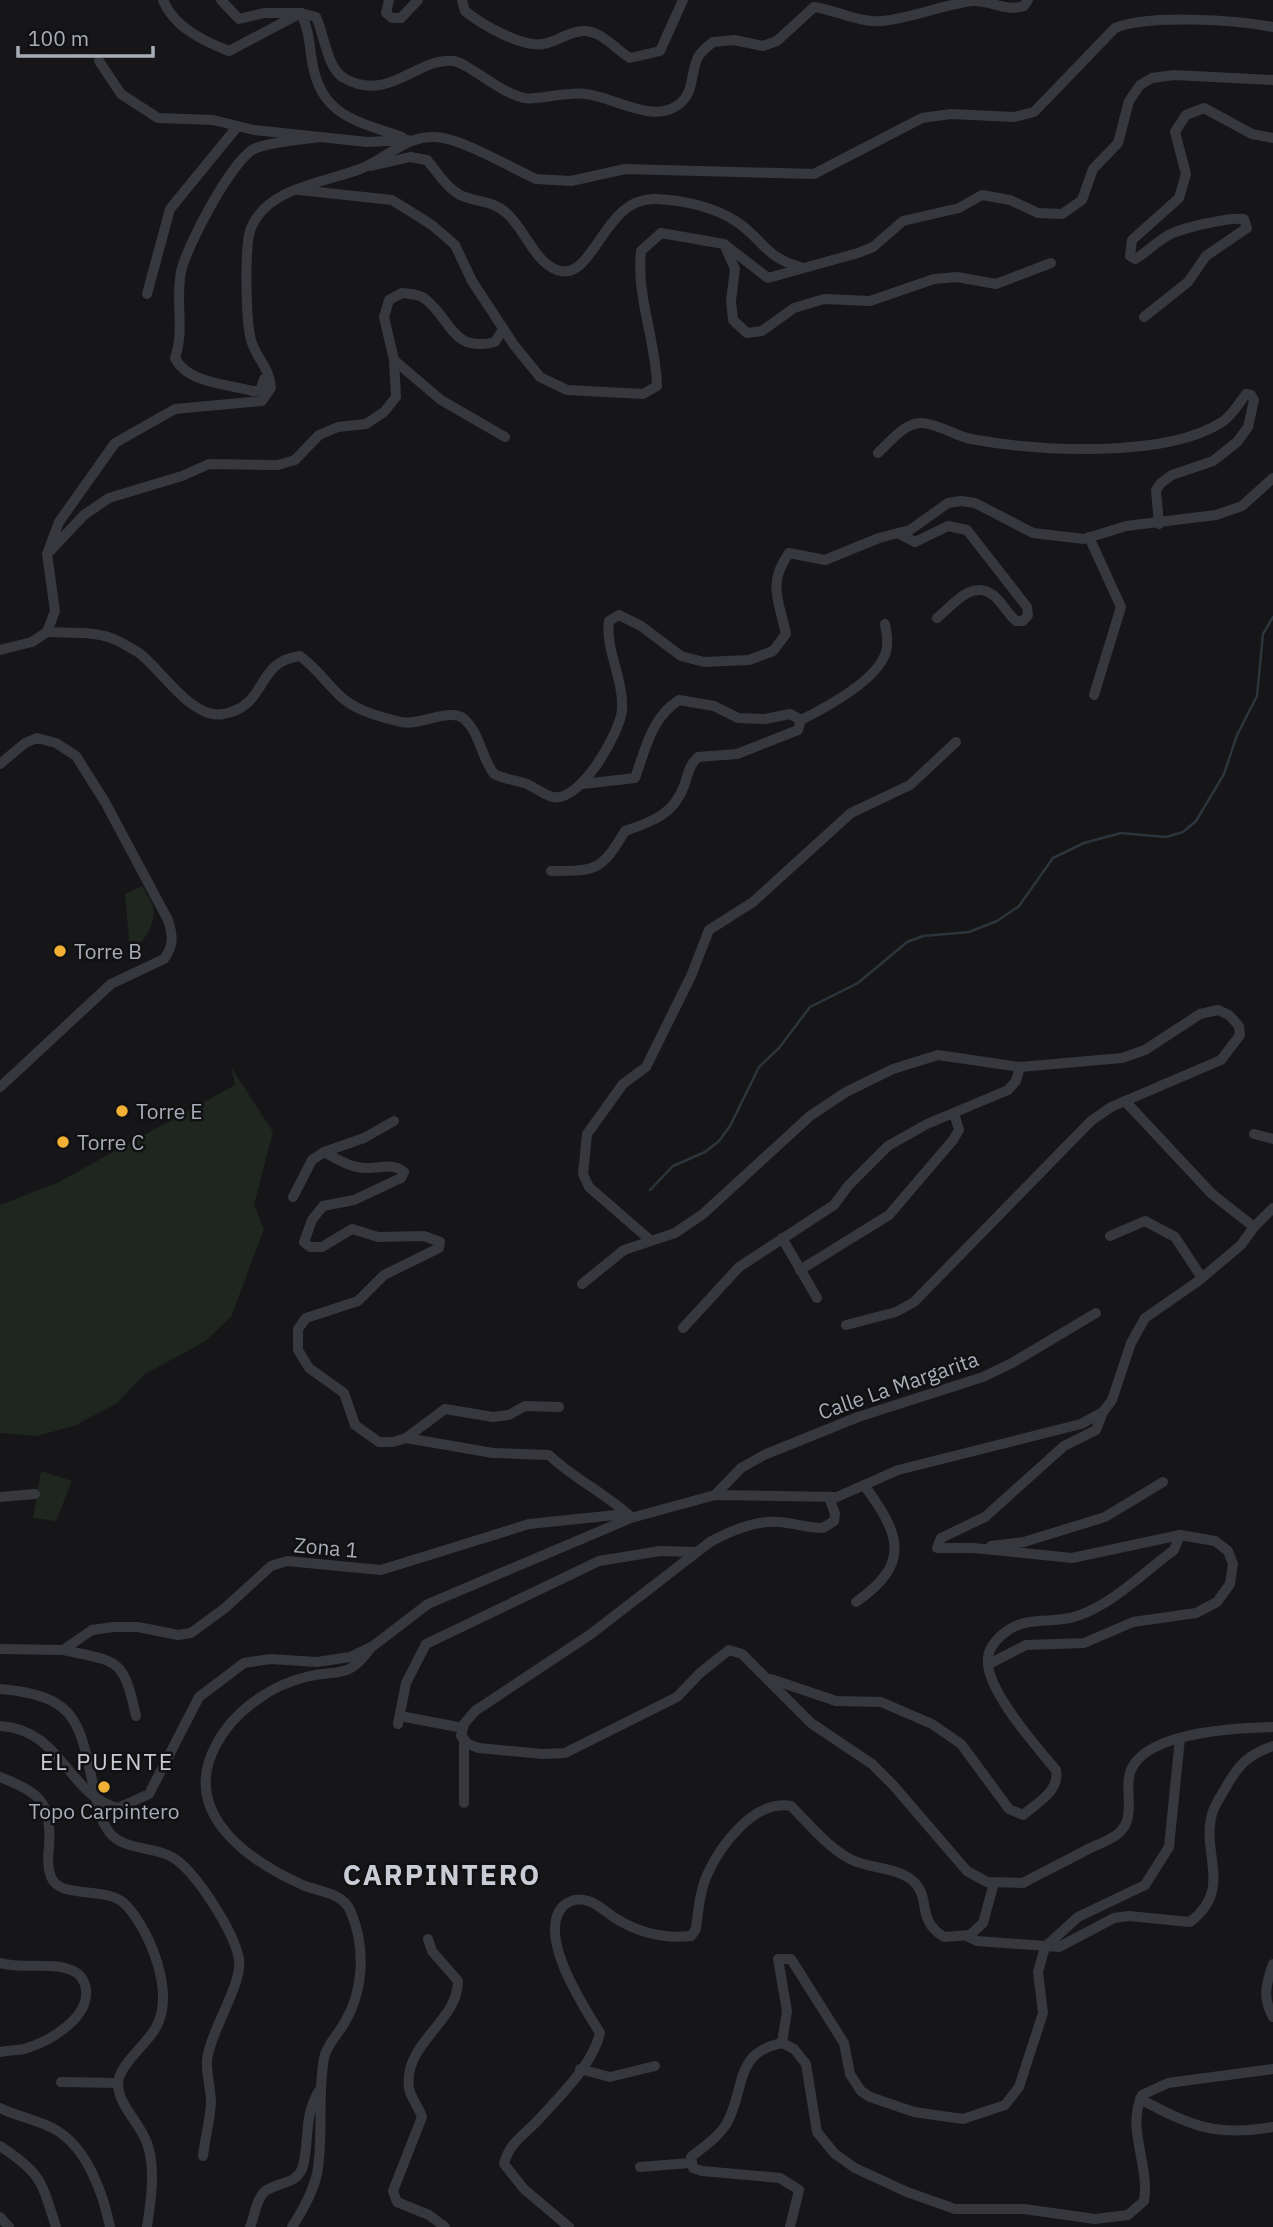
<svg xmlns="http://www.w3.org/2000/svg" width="1273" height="2227" font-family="'IBM Plex Sans',sans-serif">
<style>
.green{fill:#1e261f}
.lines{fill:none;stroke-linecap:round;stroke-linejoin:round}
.stream{stroke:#2c353c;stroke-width:2.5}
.street{stroke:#37383d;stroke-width:10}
.poi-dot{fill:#f2b134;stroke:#111113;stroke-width:2.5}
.labels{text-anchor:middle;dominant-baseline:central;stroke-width:5;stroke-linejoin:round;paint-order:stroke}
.poi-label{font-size:21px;fill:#a8adb8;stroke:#111113;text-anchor:start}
.street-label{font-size:21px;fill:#a8adb8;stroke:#111113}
.neighbourhood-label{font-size:23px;letter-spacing:2px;fill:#c9ccd4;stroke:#111113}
.district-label{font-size:28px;font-weight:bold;letter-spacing:2px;fill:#c9ccd4;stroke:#111113}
</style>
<rect width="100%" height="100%" fill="#161618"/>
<g class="green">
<path d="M142,886C146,892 151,900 153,907C157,922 144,944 130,950L125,894Z"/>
<polygon points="231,1067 273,1132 254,1205 264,1229 231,1317 204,1342 145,1374 117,1403 74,1426 37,1436 0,1433 0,1205 57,1183 235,1085"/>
<polygon points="41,1471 72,1481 56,1521 33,1518"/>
</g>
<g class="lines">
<polyline class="stream" points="650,1190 673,1166 705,1152 719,1141 730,1126 759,1067 779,1048 810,1007 858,983 907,942 923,936 969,932 997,921 1019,906 1053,858 1084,843 1121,833 1166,837 1183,832 1196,821 1224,774 1237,735 1257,696 1263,634 1273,617"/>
<g class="street">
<path d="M163,0C174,27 203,41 229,51L301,13L316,17C324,33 327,69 344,78C389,104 418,56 454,61C468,63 500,93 524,98C535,101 567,91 586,94C614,97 652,124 678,105C695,93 690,73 698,57C701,52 708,46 713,42L734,40L763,46L777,41L814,7C837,10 858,23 882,21C912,18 942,5 972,1C990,0 1006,12 1024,6L1028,0"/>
<path d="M221,0L239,19L264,13H301C309,30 309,43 312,61C320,115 355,121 402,137"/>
<polyline points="389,0 386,13 392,18 401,18 418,0"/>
<path d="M462,0L465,11C481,24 522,48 543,44C557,42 571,30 585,31C603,32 615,49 630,58L660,51L683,0"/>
<polyline points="99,61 121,94 158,118 213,120 254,130 367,142 408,140"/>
<path d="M371,166L410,157L427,160C437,172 446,187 460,195C475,202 490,200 504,211C524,226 533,261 557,270C594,284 603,196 656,199C683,200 715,207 737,222C764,240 765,258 801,267"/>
<path d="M299,190L392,200L432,225L455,245L472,281L514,345L540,377L567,390L643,394L657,386C656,340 636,297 641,251L661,233L724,244L735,269L731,301L733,320L747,333L762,331L794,308L824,299L870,301L934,279L957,277L996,284L1051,263"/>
<polyline points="724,244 768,278 858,253 873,247 903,221 959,208 982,195 1010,200 1038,213 1062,214 1082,200 1093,169 1118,143 1129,101 1140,85 1152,78 1174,75 1273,80"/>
<polyline points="147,294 170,209 237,127"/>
<path d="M1144,317L1188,282L1206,256L1247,228L1244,219C1229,217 1180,228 1167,236C1155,243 1146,253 1135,259L1130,256L1132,240L1179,198L1186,174L1175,132L1186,115L1204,108L1252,134L1273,138"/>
<polyline points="394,360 441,400 505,437"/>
<path d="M264,379L260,391H252C227,384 187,383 175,358C185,329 175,301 181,272C186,247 233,157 256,148C275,141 300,140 320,137"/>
<path d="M878,453C889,443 904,423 921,423C937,423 955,436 971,439C1037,451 1165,459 1222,422C1232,416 1239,403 1246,394L1251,395L1254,400L1248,427L1237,442L1213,461L1172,475L1161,483L1156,490L1159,524"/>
<path d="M898,533L915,542L948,526L967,530L1027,607L1028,615L1023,621H1016C1007,613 1002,602 993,595C972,579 953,605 937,618"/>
<polyline points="1089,537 1121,607 1094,695"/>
<path d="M50,551L84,515L109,498L182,476L209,464L278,465L295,460L319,435L338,427L366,424L384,412L396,397L394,360L384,317L389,300L402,293C409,294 418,294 424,298C452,319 451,353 495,342L503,329"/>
<path d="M47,632C66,633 92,631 111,638C120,641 131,648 139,653C162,670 192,720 223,714C268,707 255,661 300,656C316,668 324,680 338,694C353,710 380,717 401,722C420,726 449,708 463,718C480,732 481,757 494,774C504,779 514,780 524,783C534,786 543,795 553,797C580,803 620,733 622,710C624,679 605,650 609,621L619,615L641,626L681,656L704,662L749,660L773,651L786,634C779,600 767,584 789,553L825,560L879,538L910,530L948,503L961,501L975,503L1033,533L1084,539L1126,526L1216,515L1242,506L1273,478"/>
<path d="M0,650L32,642L47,632L55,611L47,554L59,522L115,443L175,409L262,401L271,388C270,368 256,358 251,340C246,322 244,245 251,228C268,187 324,183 360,169C390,157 408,132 443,138C467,142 512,168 536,179L571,181L625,169L814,174L922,118L951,114L1014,117L1034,112L1115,28C1149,14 1236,20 1273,27"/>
<path d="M801,720C825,708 885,677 887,646C888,639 886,631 885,624"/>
<path d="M0,764L25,743L37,738L56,743L76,756L105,802L168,920C173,935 174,946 164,959L111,984L0,1087"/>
<path d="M551,871C597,871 601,871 625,831C652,822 674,814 684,786C688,775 689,765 698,757L737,754L798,730L801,720L790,714L765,719L738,718L714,706L679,700C651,718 646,748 635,778L583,784"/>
<polyline points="1125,1101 1212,1194 1254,1227"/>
<polyline points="1254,1134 1273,1139"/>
<path d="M324,1152C337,1159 351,1168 366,1168C380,1169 392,1162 404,1172L401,1178L354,1200L323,1206L312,1220L304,1242L310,1247H322L352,1229L378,1237L424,1236L440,1242L439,1248L384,1275L358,1301L306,1318L298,1329V1350L309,1368L344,1393L355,1425L379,1442H393L406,1438L445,1409L493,1417L509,1415L525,1406L559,1407"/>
<polyline points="293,1197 312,1160 324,1152 364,1138 394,1121"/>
<polyline points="1110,1236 1145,1221 1175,1237 1202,1278"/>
<polyline points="782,1238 817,1298"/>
<polyline points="650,1240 589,1187 583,1174 587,1134 623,1084 646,1067 691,976 709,930 753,902 851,813 910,785 956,742"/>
<polyline points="800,1270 889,1215 953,1140 959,1130 954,1113"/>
<polyline points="582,1284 624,1250 675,1233 703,1214 810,1116 846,1092 893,1069 938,1055 1020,1067 1122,1058 1145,1050 1200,1014 1218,1010 1229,1015 1239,1026 1240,1035 1221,1060 1111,1107 1091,1121 914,1302 896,1312 846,1325"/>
<polyline points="683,1328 739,1267 834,1205 848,1186 888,1146 927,1124 1008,1090 1016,1081 1020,1067"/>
<path d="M406,1438L493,1453L549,1455C574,1479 605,1493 631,1517"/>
<polyline points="715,1495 741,1468 764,1455 858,1417 983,1377 1012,1363 1096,1313"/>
<polyline points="0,1497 35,1494"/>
<path d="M829,1497L835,1514L834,1521L823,1528C807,1528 794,1523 779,1522C755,1520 730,1531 710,1542L591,1634L475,1711L464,1724L461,1736L468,1744L479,1748L543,1754L565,1753L677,1697L700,1673L729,1650L742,1654L811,1723L872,1764L893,1785L967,1871L987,1882L1023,1883C1045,1871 1068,1860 1090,1848C1099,1844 1111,1840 1119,1833C1135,1819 1126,1795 1129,1777C1137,1731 1238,1728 1273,1727"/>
<polyline points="991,1546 1024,1542 1105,1517 1163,1482"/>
<path d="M856,1602C912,1563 900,1534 864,1485"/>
<polyline points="0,1649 63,1650 92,1630 113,1627 138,1627 178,1635 191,1633 225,1608 271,1566 287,1561 381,1570 529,1524 616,1515 630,1518"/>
<path d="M63,1650C119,1662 123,1657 136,1716"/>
<polyline points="989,1664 1026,1645 1084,1643 1133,1622 1196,1613 1217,1602 1230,1584 1233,1564 1228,1551 1215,1541 1180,1535 1072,1558 973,1548 937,1548 941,1538 985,1517 1064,1446 1096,1430 1103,1412"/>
<path d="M771,1679L836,1701L881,1702L932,1724L961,1744L1009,1809L1023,1815C1038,1802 1060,1791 1056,1770C1037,1747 984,1688 988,1658C989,1646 1000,1635 1010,1629C1031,1616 1055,1624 1077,1616C1113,1604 1144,1572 1174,1550L1180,1535"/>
<path d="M0,1689C80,1696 79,1723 95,1793C98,1807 100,1820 109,1832C124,1851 153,1846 172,1857C196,1871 234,1932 239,1959C243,1984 210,2031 207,2060C206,2074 211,2089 211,2103C210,2120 205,2138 203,2156"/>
<polyline points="400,1716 463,1728"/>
<polyline points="398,1724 406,1683 426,1644 599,1561 660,1551 697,1552"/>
<path d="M0,1726C62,1729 68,1796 118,1808L149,1794L199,1697L244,1663L270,1659L317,1662L350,1657L373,1646L428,1604L631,1518L715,1495L837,1497L898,1470L1081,1424L1103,1412L1112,1400L1131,1343L1145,1318L1197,1282L1241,1245L1254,1227L1273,1208"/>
<path d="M0,1777C40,1793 52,1802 49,1846C48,1857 47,1867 51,1877C61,1901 108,1884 127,1906C151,1933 176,1995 155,2029C146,2045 117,2066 118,2086C120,2107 140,2123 147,2143C156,2168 151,2201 147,2227"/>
<polyline points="464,1803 464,1739"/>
<path d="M967,1936L977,1941L1059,1947L1114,1918L1129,1916L1190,1922C1235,1888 1199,1852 1213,1811C1216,1803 1222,1794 1226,1787C1239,1764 1248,1755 1273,1746"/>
<path d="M428,1939L432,1951L458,1981C458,2022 403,2043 409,2088C410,2097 419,2107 422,2117L393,2191L397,2202L429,2215L445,2227"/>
<path d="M0,1963C21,1969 53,1962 71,1970C80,1973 85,1981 86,1990C89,2018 50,2041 27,2048C19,2051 9,2050 0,2052"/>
<path d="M1273,1964C1266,1984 1262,1997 1273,2017"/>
<polyline points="782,2043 787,2011 778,1959 791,1959 844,2043 850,2074 861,2091 870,2097 914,2112 963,2119 1005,2105 1019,2087 1043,2013 1038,1972 1045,1947 1078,1917 1145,1885 1169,1847 1180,1738"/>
<polyline points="580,2069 610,2077 655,2066"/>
<polyline points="61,2082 118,2083"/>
<path d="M1140,2099C1191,2126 1215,2137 1273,2127"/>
<path d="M0,2108C18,2117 39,2120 56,2130C87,2148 103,2193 110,2227"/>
<path d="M0,2146C42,2174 41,2180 56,2227"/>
<polyline points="640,2167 690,2163"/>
<polyline points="0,2217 9,2227"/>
<path d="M250,2227C255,2216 255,2202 264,2192C277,2181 297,2186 303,2166C310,2138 303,2121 318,2092"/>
<path d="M292,2227C301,2213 313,2191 317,2174C324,2138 317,2096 324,2058C326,2046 339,2033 345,2022C364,1989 366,1946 350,1910C342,1893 321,1892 305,1886C250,1862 179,1814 216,1745C233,1712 271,1685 306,1677C339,1669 347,1680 370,1649"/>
<path d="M569,2227L524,2189L504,2164C509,2142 526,2134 540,2118C561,2095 593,2064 600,2033C584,2007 536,1935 563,1906C570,1900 579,1898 588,1901C597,1903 607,1913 615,1918C639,1933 663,1939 691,1936L696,1929C698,1911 700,1891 707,1875C720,1846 754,1799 791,1806C810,1825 828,1848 852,1860C871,1869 898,1867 914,1882C931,1898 916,1920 944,1937L970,1935L983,1923L994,1883"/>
<path d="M790,2227L799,2190L780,2178L702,2171L693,2168L691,2157C704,2146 718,2138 727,2123C746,2088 733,2053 782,2043L794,2049L806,2064L817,2132L835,2154L855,2168L907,2192L955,2209H1024L1095,2219L1128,2215L1144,2201C1150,2165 1126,2129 1142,2095L1168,2083L1273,2069"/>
</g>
</g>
<g class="poi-dot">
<circle cx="60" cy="951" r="7"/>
<circle cx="122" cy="1111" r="7"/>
<circle cx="63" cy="1142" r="7"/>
<circle cx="104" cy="1787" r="7"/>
</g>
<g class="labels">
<g class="poi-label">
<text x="74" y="951">Torre B</text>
<text x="136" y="1111">Torre E</text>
<text x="77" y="1142">Torre C</text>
<text x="104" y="1811" text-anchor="middle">Topo Carpintero</text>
</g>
<g class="street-label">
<text transform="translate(898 1385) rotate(-19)">Calle La Margarita</text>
<text transform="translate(326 1547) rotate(5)">Zona 1</text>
</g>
<g class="neighbourhood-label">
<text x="107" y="1761">EL PUENTE</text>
</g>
<g class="district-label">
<text x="442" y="1874">CARPINTERO</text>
</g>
</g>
<path d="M18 46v10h135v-10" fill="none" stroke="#a8adb8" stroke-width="3.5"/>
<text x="28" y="46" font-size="21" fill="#a8adb8" stroke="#111113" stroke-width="5" paint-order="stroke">100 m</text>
</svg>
